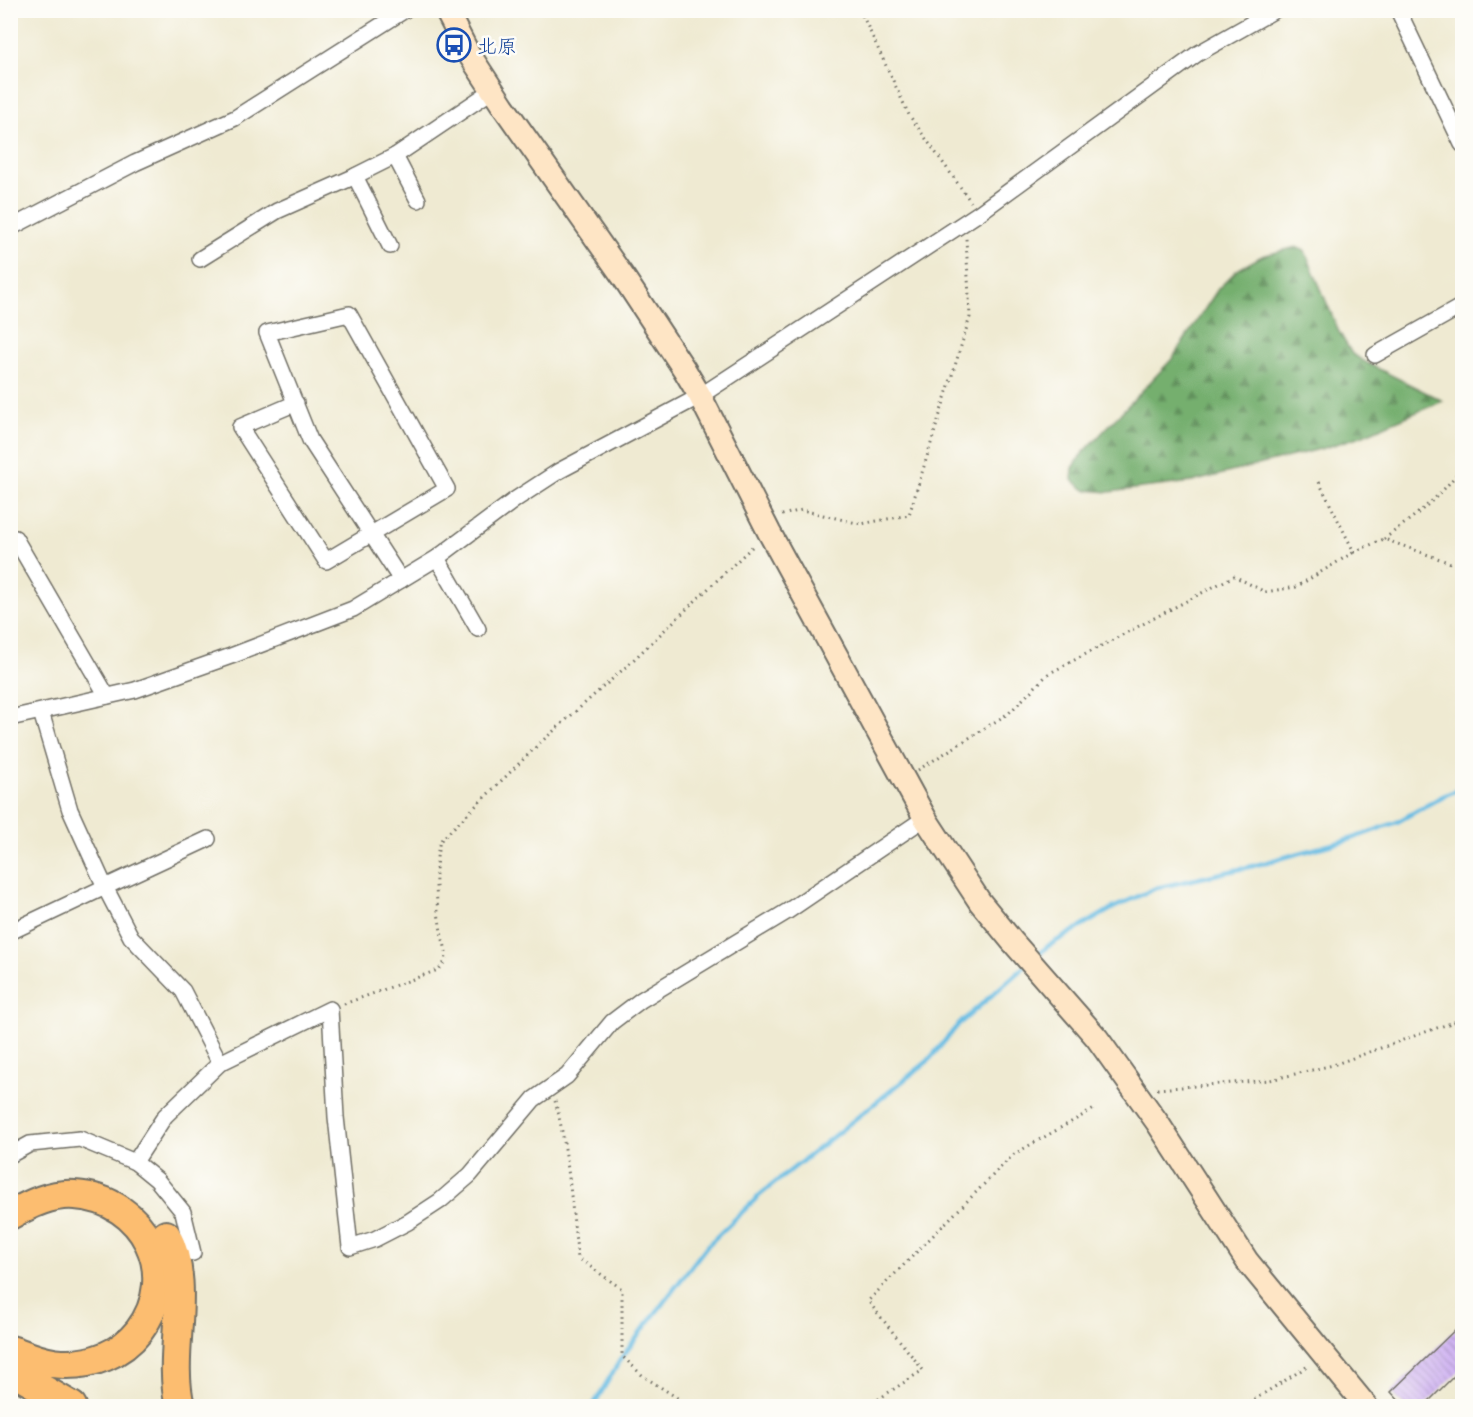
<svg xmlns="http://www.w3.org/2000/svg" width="1473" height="1417" font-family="'Playpen Sans','Klee One',sans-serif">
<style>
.forest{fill:url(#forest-firs);stroke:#506d4c;stroke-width:1.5}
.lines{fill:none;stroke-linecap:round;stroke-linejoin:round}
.stream{stroke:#66bce3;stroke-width:4.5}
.building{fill:url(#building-back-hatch)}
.street-casing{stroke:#706e65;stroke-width:18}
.secondary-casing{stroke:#706e65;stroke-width:26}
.highway-casing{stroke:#706e65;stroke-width:32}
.path{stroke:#706e65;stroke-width:3;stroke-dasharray:1.5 4.5;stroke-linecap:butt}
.street{stroke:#fff;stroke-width:15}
.secondary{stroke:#fee5c5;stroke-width:22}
.highway{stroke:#fcbd6f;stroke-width:28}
.labels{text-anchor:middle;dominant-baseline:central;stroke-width:5;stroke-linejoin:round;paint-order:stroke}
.transit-label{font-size:20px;fill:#164399;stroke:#fdfcf7;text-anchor:start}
</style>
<defs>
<pattern id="forest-firs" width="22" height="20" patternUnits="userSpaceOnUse" patternTransform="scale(1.5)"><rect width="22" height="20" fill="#75af6e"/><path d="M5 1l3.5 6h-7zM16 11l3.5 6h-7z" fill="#608f5b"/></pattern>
<pattern id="building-back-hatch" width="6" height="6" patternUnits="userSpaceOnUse" patternTransform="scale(1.5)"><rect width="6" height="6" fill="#ccadf2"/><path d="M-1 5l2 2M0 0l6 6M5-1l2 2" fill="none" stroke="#a68dc4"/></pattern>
</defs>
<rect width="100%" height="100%" fill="#fdfcf7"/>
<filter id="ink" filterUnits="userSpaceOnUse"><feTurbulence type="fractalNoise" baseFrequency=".0167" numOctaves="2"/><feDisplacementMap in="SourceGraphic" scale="12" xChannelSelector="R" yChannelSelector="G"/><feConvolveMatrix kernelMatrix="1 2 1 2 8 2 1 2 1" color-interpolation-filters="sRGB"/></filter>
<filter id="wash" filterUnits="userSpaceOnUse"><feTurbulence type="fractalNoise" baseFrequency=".008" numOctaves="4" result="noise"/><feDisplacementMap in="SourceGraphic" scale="24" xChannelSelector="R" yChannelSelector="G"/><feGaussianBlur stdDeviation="1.35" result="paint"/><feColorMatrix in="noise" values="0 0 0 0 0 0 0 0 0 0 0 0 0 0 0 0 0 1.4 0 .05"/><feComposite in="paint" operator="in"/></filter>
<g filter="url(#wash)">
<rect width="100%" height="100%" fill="#efead2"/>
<polygon class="forest" points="1296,247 1305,251 1339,332 1352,354 1367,363 1443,401 1361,436 1324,448 1192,482 1109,492 1085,490 1072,480 1073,468 1082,454 1172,359 1218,289 1237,270 1262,256"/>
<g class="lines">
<g class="stream">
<polyline points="1036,957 1048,946 1113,908 1156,888 1249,867 1351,839 1397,822 1443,796 1462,788"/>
<polyline points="593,1406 622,1357 706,1247 761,1194 928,1061 958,1025 1025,966"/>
</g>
</g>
<g id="blocks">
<polygon class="building" points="1462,1323 1462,1368 1423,1407 1405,1407 1391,1392"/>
</g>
</g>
<g filter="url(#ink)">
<use href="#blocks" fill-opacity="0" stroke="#706e65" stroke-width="1.5"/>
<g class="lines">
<g class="street-casing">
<g id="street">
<polyline points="1398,10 1462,144"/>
<polyline points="395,156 418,200"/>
<polyline points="10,228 135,163 235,118 405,10"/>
<polyline points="390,246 355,176 395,156 493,90"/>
<polyline points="200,259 277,211 358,175"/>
<polyline points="1375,355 1462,306"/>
<polyline points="296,403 240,427 326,561 447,489 349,314 267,333 310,440 401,580"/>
<polyline points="10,539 15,538 107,696"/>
<polyline points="437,558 478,629"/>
<polyline points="41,712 70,810 105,887 208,839"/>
<polyline points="10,718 135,690 231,656 353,609 437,558 516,499 559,471 700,396 979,213 1197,54 1275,10"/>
<polyline points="10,932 105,887 131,937 183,991 220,1063 165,1116 135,1162 80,1139 30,1144 10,1155"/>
<polyline points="220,1063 330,1009 336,1117 350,1247 375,1239 408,1222 440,1201 470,1175 534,1099 567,1076 612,1022 641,1000 788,911 925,818"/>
<polyline points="135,1162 157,1180 183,1212 193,1253"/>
</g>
</g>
<g class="secondary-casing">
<polyline id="secondary" points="446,10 467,51 503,106 624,278 684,369 700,396 769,532 925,818 980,902 1012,941 1097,1038 1157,1122 1247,1261 1366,1406"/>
</g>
<g class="highway-casing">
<g id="highway">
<path d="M10,1215C30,1204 52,1193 75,1195C144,1199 182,1274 139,1331C121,1354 92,1365 63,1364C44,1364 28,1355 10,1350"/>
<path d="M166,1235C194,1287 166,1351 180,1406"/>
<polyline points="10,1370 72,1406"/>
</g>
</g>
<g class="path">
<polyline points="860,10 909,115 971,202"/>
<polyline points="1319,482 1354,552 1384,539 1462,567"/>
<polyline points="782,515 802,510 861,524 909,515 970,317 966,238"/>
<path d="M1384,539C1412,518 1443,496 1462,466"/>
<polyline points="918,770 1009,713 1048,674 1234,576 1265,592 1296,587 1354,552"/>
<path d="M344,1004L438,970C443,965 446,962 446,954C446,946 442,939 441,931C436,903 433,868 440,841L540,743L628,665L754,545"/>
<polyline points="1157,1089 1270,1080 1333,1065 1462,1019"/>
<path d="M555,1101C569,1152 571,1205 578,1258L622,1289V1356L643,1376L690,1406"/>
<polyline points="868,1406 923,1370 868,1301 1014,1154 1096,1108"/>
<polyline points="1244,1406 1308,1366"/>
</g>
<use href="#street" class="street"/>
<use href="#secondary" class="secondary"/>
<use href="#highway" class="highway"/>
</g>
</g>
<defs>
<g id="bus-ring" transform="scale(1.725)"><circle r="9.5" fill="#fdfcf7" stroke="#1a4fb4" stroke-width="1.5"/><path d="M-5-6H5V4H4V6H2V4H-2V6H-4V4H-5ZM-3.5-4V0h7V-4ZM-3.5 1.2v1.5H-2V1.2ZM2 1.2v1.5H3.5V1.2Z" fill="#1a4fb4"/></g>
</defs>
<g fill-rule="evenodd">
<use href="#bus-ring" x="454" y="45"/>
</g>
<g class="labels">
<g class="transit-label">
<text x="477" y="45">北原</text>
</g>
</g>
<rect width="1473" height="1417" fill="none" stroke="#fdfcf7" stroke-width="36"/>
</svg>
